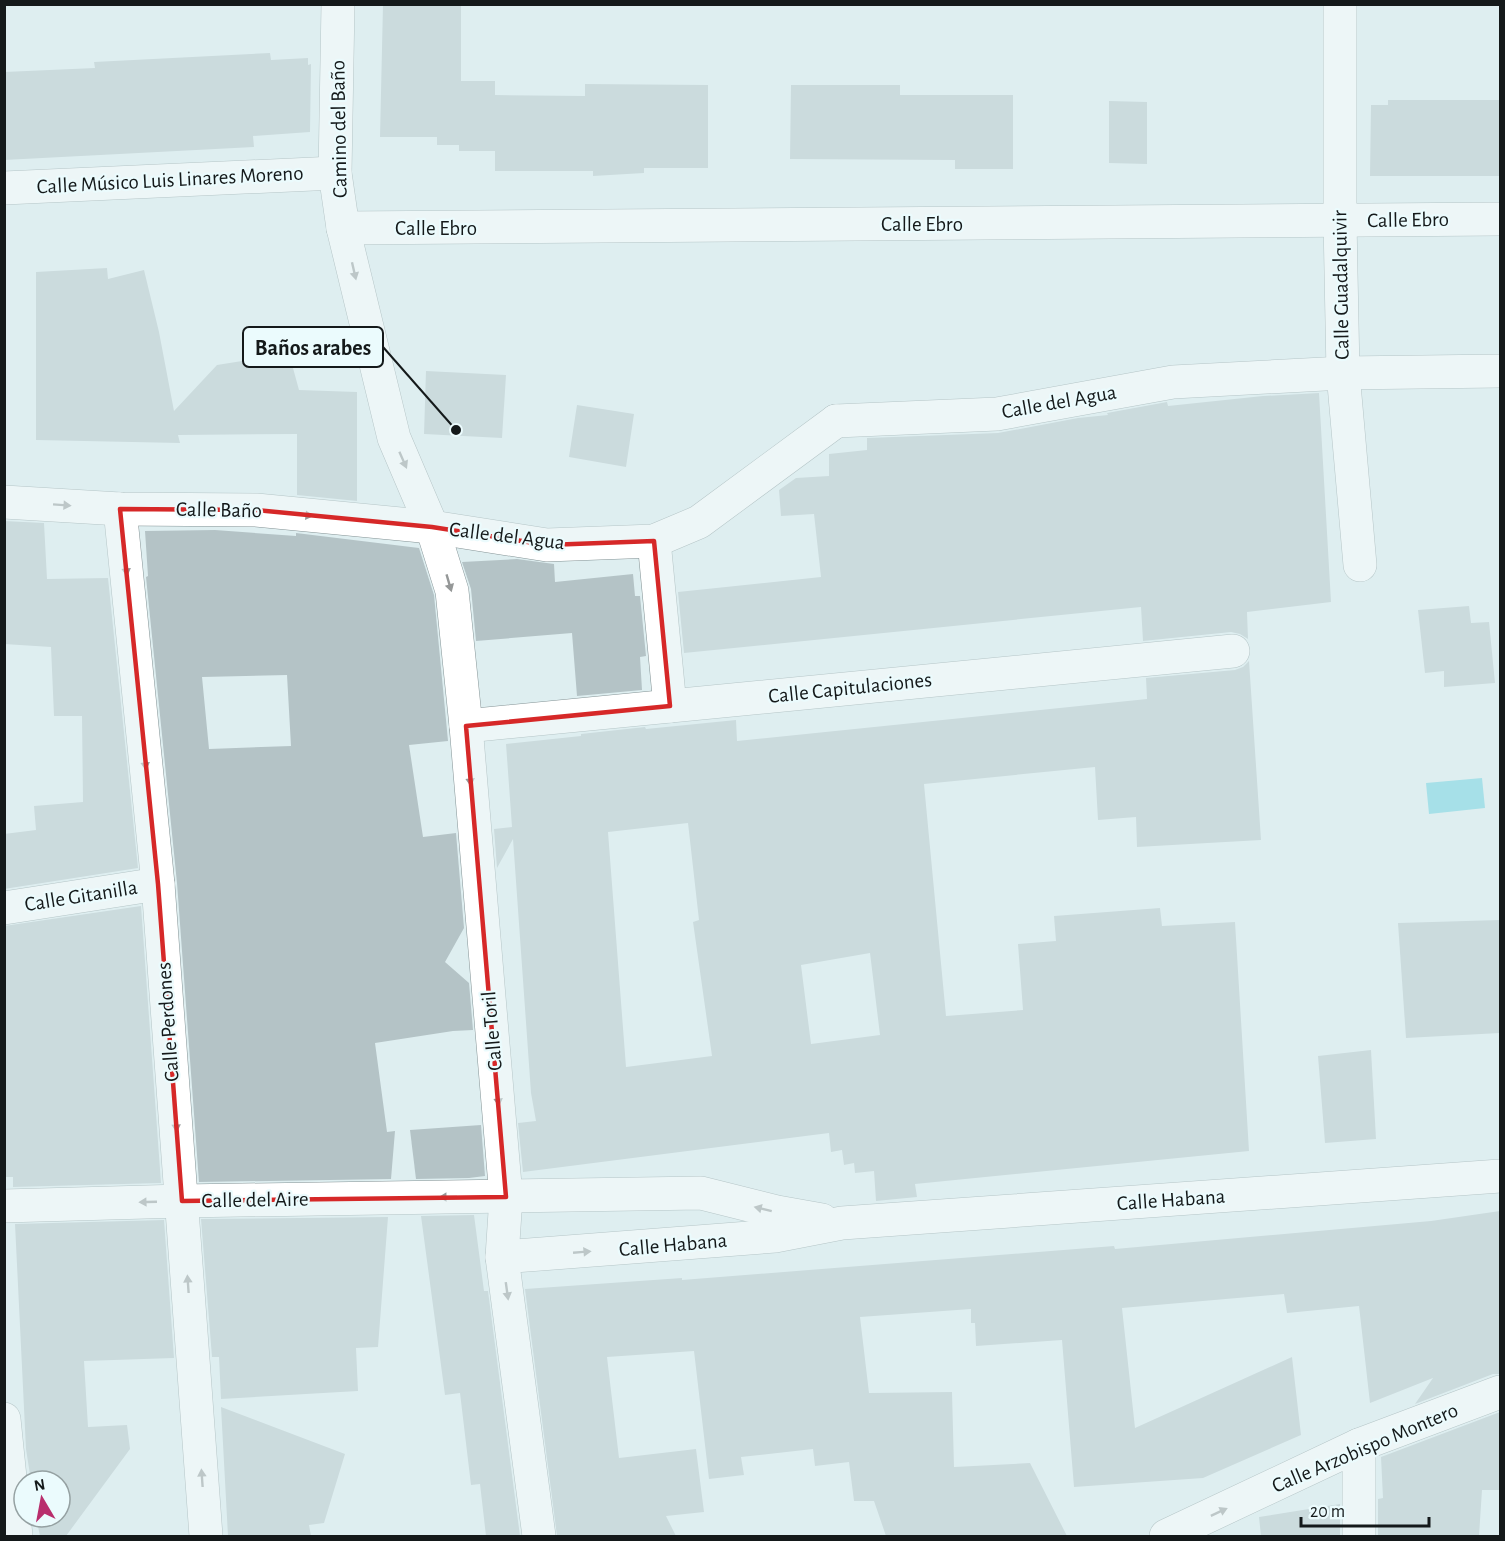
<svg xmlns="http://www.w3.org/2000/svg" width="1505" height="1541" font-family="'Alegreya Sans',sans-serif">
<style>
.water{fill:#63cedd}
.building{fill:#b4c3c6;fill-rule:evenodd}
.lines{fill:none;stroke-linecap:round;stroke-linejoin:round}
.pedestrian-casing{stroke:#849395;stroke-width:34}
.minor-casing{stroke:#849395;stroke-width:34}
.tertiary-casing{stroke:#849395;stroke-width:34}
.pedestrian{stroke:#fff;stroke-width:33}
.minor{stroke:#fff;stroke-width:33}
.tertiary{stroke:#fff;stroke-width:33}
.oneway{fill:#959898}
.marked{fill:none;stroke:#d62828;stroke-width:4.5;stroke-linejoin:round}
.labels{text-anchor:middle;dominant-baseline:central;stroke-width:4.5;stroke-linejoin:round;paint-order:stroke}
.street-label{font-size:21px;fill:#14191a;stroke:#ebfbfd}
.leader{fill:none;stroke:#14191a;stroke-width:2}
.callout-dot{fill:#14191a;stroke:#ebfbfd;stroke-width:2}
.callout{fill:#ebfbfd;stroke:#14191a;stroke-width:2}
.callout-label{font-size:22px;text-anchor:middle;font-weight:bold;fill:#14191a}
</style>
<rect width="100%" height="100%" fill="#deeef0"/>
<polygon class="water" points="1482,778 1485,808 1429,814 1426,783"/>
<g class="building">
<polygon points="383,4 461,4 461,81 495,81 495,95 585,96 585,84 708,85 708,168 644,168 644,173 593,176 593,171 495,171 495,151 459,151 459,145 437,145 437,137 380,137"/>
<polygon points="270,53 271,60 308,58 308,65 311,64 310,132 253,136 254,147 4,160 4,72 95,68 94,62"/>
<polygon points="791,85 900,85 900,95 1013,95 1013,169 955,169 955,160 790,159"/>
<polygon points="1388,100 1500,100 1500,176 1370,176 1371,105 1388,105"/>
<polygon points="1109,101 1147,102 1147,164 1109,163"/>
<polygon points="107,268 108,279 144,270 159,332 174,411 217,365 242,361 272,360 272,368 293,368 299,390 357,392 357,501 297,495 297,434 178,435 180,443 36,440 36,272"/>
<polygon points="426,371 506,375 502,438 424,434"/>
<polygon points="1319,393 1331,602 1247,612 1248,639 1240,634 1231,632 1143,641 1141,607 684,653 678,592 821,577 814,514 781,516 779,490 796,478 829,476 829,454 867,450 867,438 998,433 1078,418 1108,415 1107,413 1167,402 1168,406 1263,396"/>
<polygon points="577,405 634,414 626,467 569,457"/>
<polygon points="4,521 44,523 47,579 108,578 138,868 4,889 4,834 36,830 34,806 83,802 82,716 54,716 51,647 4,644"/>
<path d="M215,530L296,536V533L419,548L434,595L448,741L409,745L423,837L456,833L464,928L445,962L469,983L473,1030L453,1031L375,1043L387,1132L395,1131L391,1179L199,1182L177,883L146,577L148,576L145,531ZM287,675L291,746L209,749L202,677Z"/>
<polygon points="517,559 554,564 555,582 633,574 635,596 640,596 646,656 640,657 642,690 577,696 572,633 476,641 471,589 462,562"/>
<polygon points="1469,606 1471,623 1489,622 1495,683 1444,687 1444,671 1425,673 1418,610"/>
<path d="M1249,661L1261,840L1137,847L1136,817L1098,820L1095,767L924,784L946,1016L1023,1010L1018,944L1056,941L1054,916L1160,908L1162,926L1235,922L1249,1151L915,1184L917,1197L876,1201L874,1171L855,1173L854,1163L844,1165L842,1150L831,1152L829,1133L523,1172L518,1123L536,1121L531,1093L513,839L497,868L494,829L512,827L506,744L581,736V734L645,727L646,729L736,720L737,741L1147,699L1146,678L1235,670L1243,667ZM688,823L699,920L693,922L712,1056L626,1067L608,832ZM870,953L880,1035L811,1044L801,965Z"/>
<polygon points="141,906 161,1183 13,1187 13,1177 4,1177 4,926"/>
<polygon points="1500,920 1500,1033 1406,1038 1398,923"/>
<polygon points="1371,1050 1376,1139 1325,1143 1318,1056"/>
<polygon points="481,1125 485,1176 469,1178 416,1179 410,1130"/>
<polygon points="1500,1211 1500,1374 1493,1374 1415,1404 1433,1378 1370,1403 1359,1306 1287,1313 1284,1294 1122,1308 1135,1428 1292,1357 1301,1435 1203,1478 1074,1487 1062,1340 976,1346 975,1323 971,1323 971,1309 860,1317 869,1393 952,1392 954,1467 1030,1463 1067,1536 886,1536 874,1501 854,1501 849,1462 815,1466 813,1449 741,1457 744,1475 709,1479 694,1351 607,1357 619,1458 696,1449 704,1512 666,1516 676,1536 557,1536 525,1289 682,1278 682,1280 1114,1246 1115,1249 1431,1221"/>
<polygon points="474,1215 484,1291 488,1291 520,1536 486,1536 480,1484 471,1485 460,1393 445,1395 421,1216"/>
<polygon points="388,1217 378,1347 356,1348 358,1391 221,1399 219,1357 212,1357 201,1219"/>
<polygon points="164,1220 174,1358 84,1361 88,1427 127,1425 130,1449 66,1536 40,1536 36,1517 60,1517 60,1481 31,1481 26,1449 15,1224"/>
<polygon points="221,1407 345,1454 324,1523 309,1525 311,1536 228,1536"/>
<polygon points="1500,1412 1500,1490 1482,1490 1479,1536 1378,1536 1378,1499 1383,1498 1381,1457"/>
<polygon points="1340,1504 1340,1536 1261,1536 1259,1517"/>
</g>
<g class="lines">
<g class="pedestrian-casing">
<polyline id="pedestrian" points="836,421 997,414 1173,382 1343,373 1500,371"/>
</g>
<g class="minor-casing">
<g id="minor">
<polyline points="338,4 335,173 343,228 394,438 432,527 452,591 466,726 506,1197 502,1257 539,1536"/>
<polyline points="1340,4 1340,221 1343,373 1360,565"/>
<polyline points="4,188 335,173"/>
<polyline points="343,228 1500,219"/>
<polyline points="4,502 120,509 256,510 432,527 547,545 654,541 699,522 836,421"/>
<polyline points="120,509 158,884 206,1536"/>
<polyline points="654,541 670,706"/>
<polyline points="466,726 1233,651"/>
<polyline points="4,908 158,884"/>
<polyline points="4,1206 182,1201 701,1193 777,1212 822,1220"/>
<polyline points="502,1257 775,1236 842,1223 1500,1176"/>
<polyline points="4,1419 16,1536"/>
</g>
</g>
<g class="tertiary-casing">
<g id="tertiary">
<polyline points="1166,1536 1359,1445 1500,1392"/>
<polyline points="1359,1536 1359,1445"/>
</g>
</g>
<use href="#pedestrian" class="pedestrian"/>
<use href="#minor" class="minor"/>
<use href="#tertiary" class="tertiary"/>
</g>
<defs><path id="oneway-solid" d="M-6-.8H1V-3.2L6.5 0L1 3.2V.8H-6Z" transform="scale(1.5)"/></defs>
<g class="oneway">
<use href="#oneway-solid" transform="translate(354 271) rotate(77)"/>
<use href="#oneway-solid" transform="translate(403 460) rotate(66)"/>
<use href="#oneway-solid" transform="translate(62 505) rotate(4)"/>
<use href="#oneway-solid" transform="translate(304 515) rotate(6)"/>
<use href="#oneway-solid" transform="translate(126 567) rotate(84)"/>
<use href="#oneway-solid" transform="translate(449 583) rotate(74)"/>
<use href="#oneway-solid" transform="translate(145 761) rotate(84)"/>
<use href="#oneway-solid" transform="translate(470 777) rotate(85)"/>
<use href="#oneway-solid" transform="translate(498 1097) rotate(85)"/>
<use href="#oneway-solid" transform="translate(176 1123) rotate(86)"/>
<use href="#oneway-solid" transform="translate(448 1197) rotate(179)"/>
<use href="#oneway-solid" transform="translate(148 1202) rotate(178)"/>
<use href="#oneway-solid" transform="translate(763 1209) rotate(-166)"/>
<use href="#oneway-solid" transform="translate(582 1252) rotate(-5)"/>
<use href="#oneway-solid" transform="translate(188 1284) rotate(-94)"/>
<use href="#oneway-solid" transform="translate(507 1291) rotate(82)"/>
<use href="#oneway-solid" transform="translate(202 1478) rotate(-94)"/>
<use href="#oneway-solid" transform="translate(1219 1512) rotate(-25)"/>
</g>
<path d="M0 0H1505V1541H0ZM120,509L256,510L432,527L547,545L654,541L670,706L466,726L506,1197L182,1201L158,884Z" fill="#deeef0" fill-opacity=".55" fill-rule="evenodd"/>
<path class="marked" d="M120,509L256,510L432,527L547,545L654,541L670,706L466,726L506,1197L182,1201L158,884Z"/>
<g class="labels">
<g class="street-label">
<text transform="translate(339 129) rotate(-91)">Camino del Baño</text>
<text transform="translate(170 180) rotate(-3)">Calle Músico Luis Linares Moreno</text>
<text transform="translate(1408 220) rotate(-1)">Calle Ebro</text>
<text x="922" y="224">Calle Ebro</text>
<text x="436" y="228">Calle Ebro</text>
<text transform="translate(1341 285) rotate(-91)">Calle Guadalquivir</text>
<text transform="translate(1059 402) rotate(-10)">Calle del Agua</text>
<text transform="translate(219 510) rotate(1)">Calle Baño</text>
<text transform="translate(507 536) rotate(7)">Calle del Agua</text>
<text transform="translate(850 688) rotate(-6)">Calle Capitulaciones</text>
<text transform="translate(81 896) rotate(-9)">Calle Gitanilla</text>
<text transform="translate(168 1022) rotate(-94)">Calle Perdones</text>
<text transform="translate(492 1031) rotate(-95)">Calle Toril</text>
<text transform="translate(255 1200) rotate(-1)">Calle del Aire</text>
<text transform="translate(1171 1200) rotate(-4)">Calle Habana</text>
<text transform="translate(673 1245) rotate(-5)">Calle Habana</text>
<text transform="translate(1365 1448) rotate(-23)">Calle Arzobispo Montero</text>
</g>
</g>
<path class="leader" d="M456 430L383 347"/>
<circle class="callout-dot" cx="456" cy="430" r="6"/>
<rect class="callout" x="243" y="327" width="140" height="40" rx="6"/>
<g class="callout-label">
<text x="313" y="355">Baños arabes</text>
</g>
<rect width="1505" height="1541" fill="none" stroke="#14191a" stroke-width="12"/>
<g transform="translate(42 1499) rotate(350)"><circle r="28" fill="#ebfbfd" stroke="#95a1a2" stroke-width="1.5"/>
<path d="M0-4.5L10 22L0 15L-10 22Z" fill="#b82e6c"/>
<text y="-9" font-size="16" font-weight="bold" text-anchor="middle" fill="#14191a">N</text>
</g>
<path d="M1301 1517v9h128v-9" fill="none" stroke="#14191a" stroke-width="3"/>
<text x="1310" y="1517" font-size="18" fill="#14191a" stroke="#ebfbfd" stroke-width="4.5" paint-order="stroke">20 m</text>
</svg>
